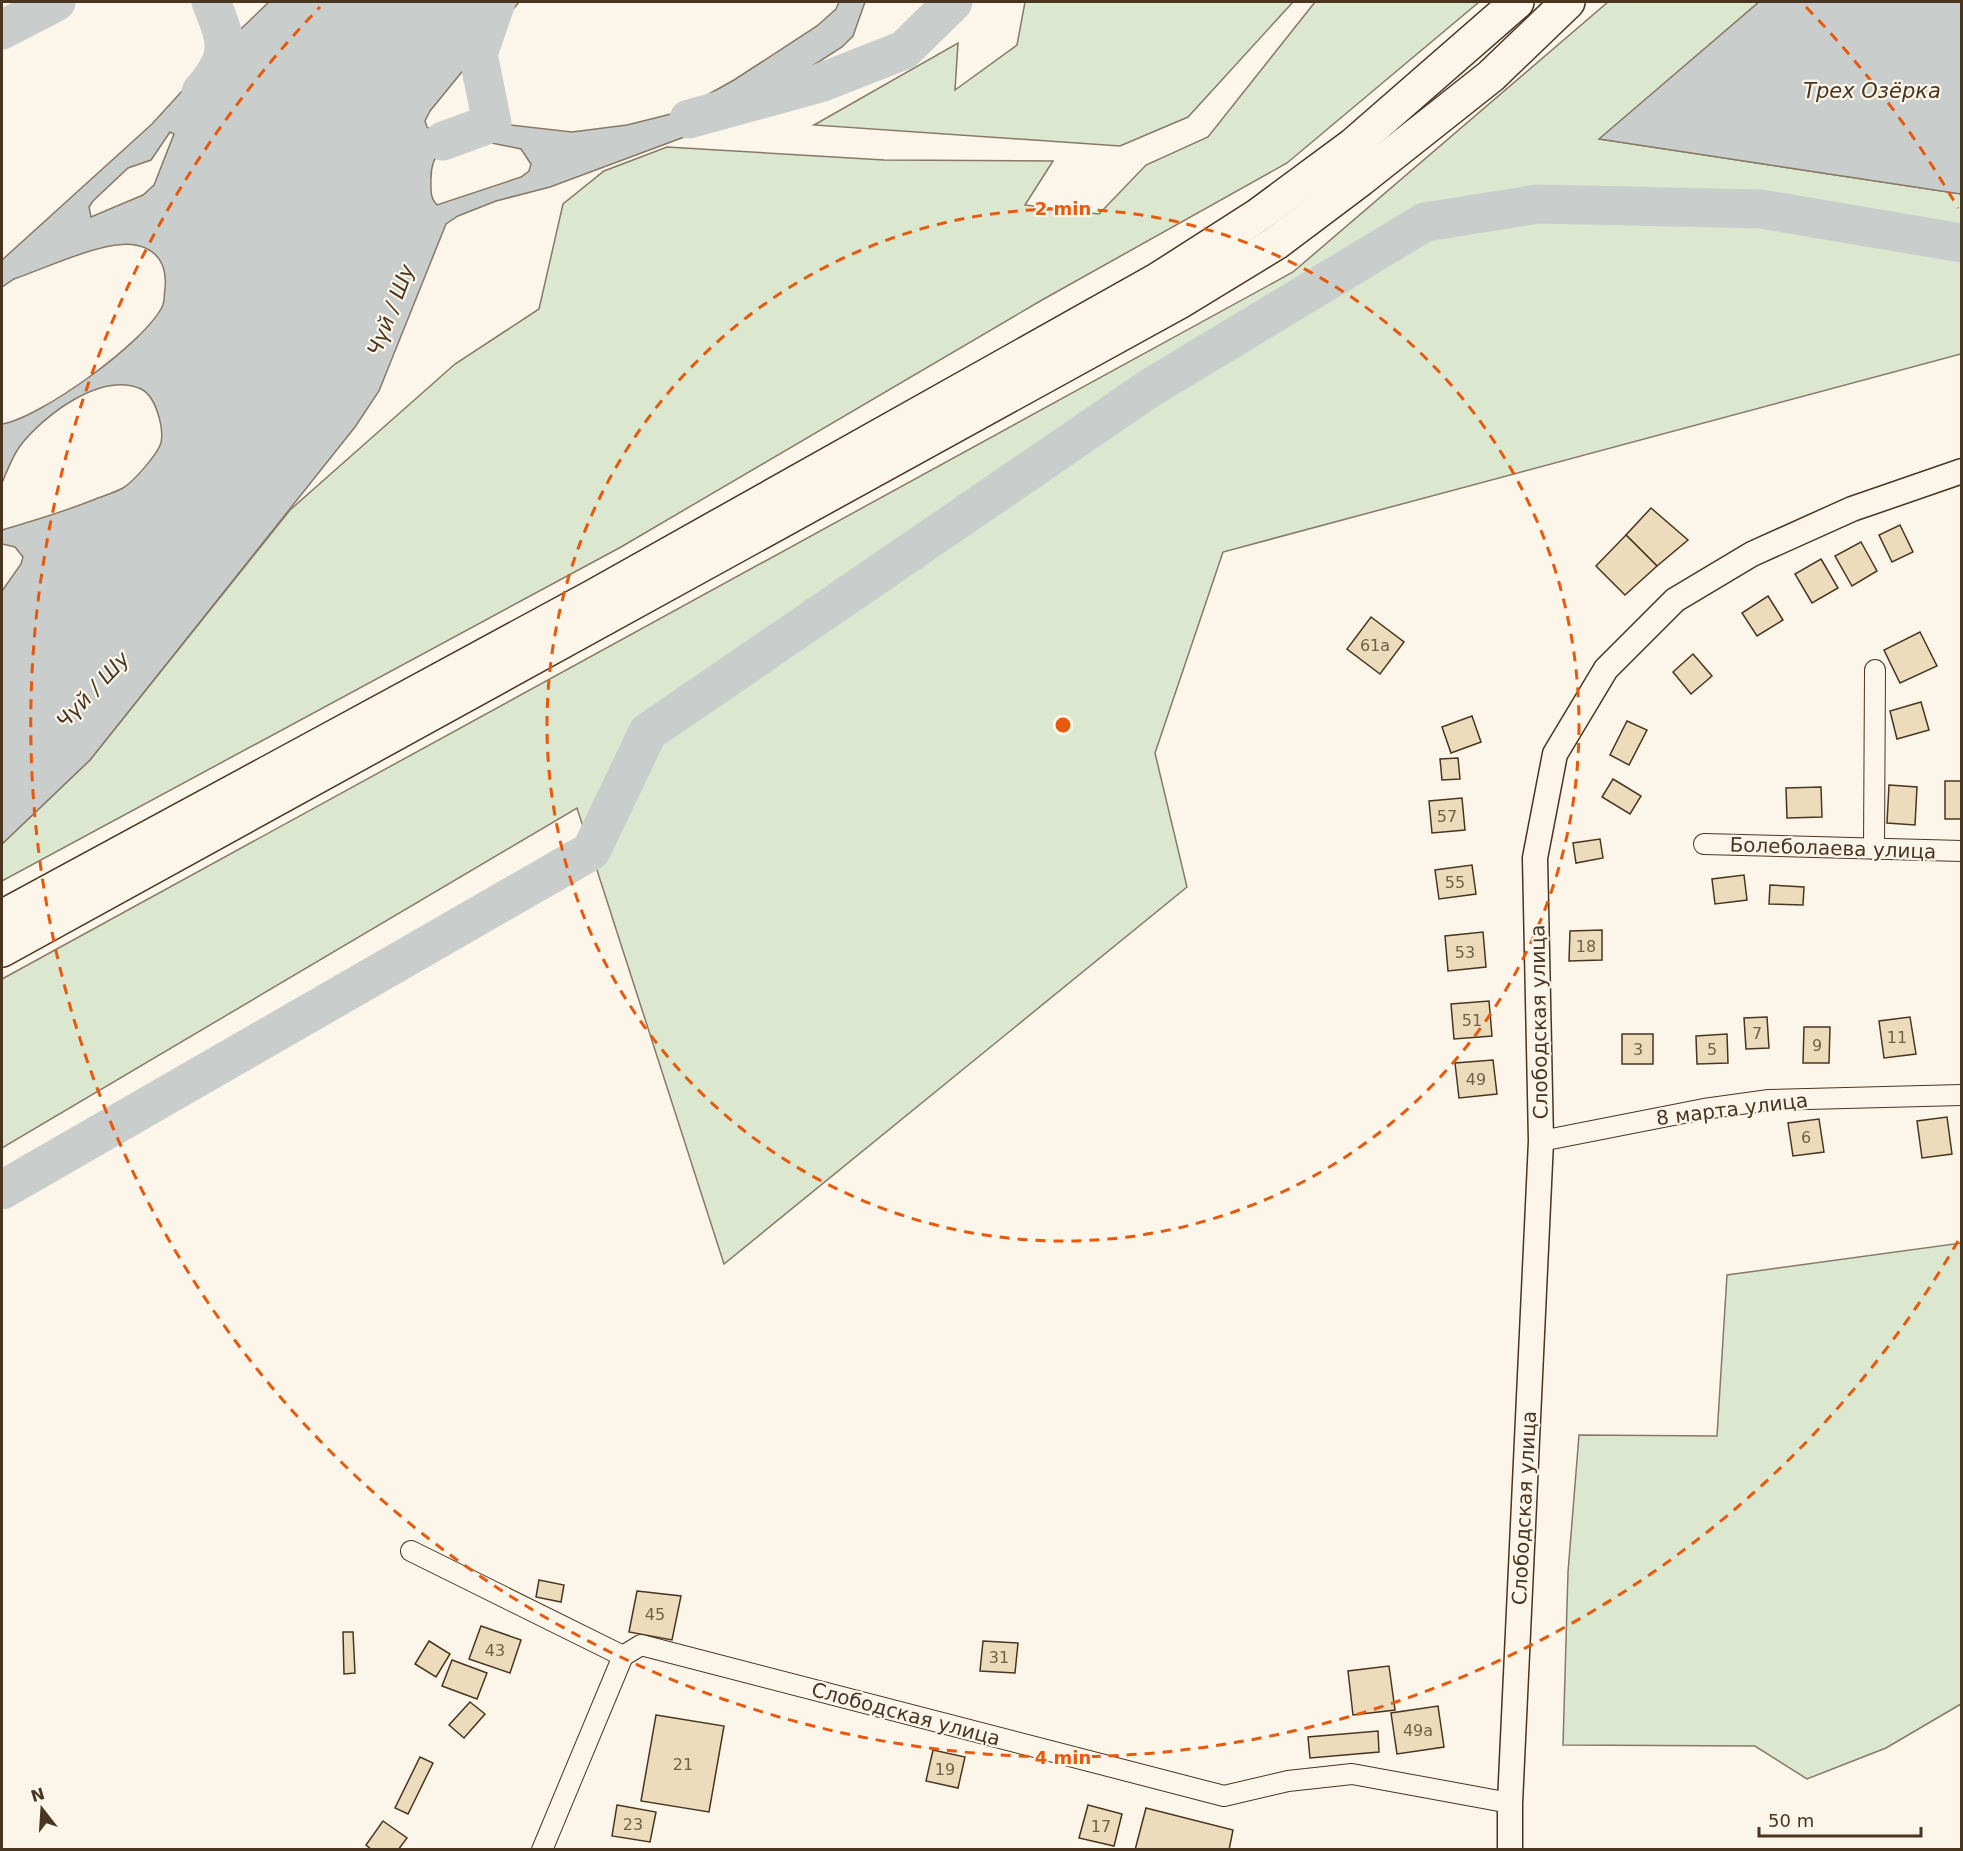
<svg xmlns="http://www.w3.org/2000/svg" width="1963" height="1851" font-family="'DejaVu Sans',sans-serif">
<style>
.green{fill:#dce7d0;stroke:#887966;stroke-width:1.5}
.water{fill:#c9cecd;stroke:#887966;stroke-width:1.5;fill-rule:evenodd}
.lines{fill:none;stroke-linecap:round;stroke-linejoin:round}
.river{stroke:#c9cecd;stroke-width:39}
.building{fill:#ecdcbc;stroke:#4a3520;stroke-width:1.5}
.minor-casing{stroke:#4a3520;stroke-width:22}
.tertiary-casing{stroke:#4a3520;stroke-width:27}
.trunk-casing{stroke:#4a3520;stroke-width:36}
.minor{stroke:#fbf6e9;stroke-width:20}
.tertiary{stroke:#fbf6e9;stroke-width:24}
.trunk{stroke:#fbf6e9;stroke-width:33}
.ring{fill:none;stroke:#e8590c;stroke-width:3;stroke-dasharray:10 8}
.labels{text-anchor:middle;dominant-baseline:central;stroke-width:4.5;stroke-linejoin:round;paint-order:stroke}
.number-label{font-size:16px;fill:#725f47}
.street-label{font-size:20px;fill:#4a3520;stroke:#fbf6e9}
.water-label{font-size:21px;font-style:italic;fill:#4a3520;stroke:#fbf6e9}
.centre{fill:#e8590c;stroke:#fbf6e9;stroke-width:3}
.ring-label{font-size:18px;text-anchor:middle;font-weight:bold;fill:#e8590c;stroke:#fbf6e9;stroke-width:4.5;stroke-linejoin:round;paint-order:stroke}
</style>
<rect width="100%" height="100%" fill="#fbf6e9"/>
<g class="green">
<polygon points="1025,2 1293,2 1188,117 1120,146 814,125 958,43 955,90 1017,45"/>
<polygon points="1315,2 1479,2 1287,163 1042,300 621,547 2,881 2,844 90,760 290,510 455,364 539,309 563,204 604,171 667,147 884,160 1053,161 1025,205 1099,214 1146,165 1208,137"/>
<polygon points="1608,2 1759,2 1600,139 1961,194 1961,354 1223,552 1155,753 1187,887 724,1264 577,808 2,1148 2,979 1293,272"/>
<polygon points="1961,1243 1961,1704 1886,1748 1807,1779 1755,1746 1563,1745 1568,1572 1579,1435 1717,1436 1727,1275"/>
</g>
<g class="water">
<path d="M269,2H519L430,111L425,121L427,127L433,131L492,123L572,132L627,125L675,113L734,80L817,26L836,9L839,2H865L853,36L842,47L789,81L740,105L703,130L550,187L496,201L458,216L446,224L379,391L355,427L90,760L2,844V591L21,564L23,557L15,547L2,544V530C33,521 63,512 93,500C102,496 114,493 123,488C134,481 157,455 161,443C164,428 156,396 141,389C101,371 43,416 20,446C12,457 7,471 2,483V424C40,418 144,343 162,307C165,302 164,294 165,289C169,249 139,239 105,247C74,254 43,269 14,279L2,287V260L152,124L224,45ZM170,132L174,134L154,185L143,195L91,217L89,207L93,201L128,168L151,160ZM472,139L521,149L531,164L529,171L521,177L437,205C430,198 431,191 431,182C430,150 444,147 472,139Z"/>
<polygon points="1759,2 1961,2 1961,194 1599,139"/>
</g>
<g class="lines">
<g class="river">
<polyline points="2,30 56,2"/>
<path d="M201,92C232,57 228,42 211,2"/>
<polyline points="689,119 820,83 904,50 953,2"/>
<polyline points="443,141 492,123 478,54 496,2"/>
<polyline points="2,1190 591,851 648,732 1150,388 1425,222 1538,204 1761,209 1962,243"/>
</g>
</g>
<g class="building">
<polygon points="1651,508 1688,540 1657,566 1626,535"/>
<polygon points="1900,525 1913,552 1892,562 1879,535"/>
<polygon points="1626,535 1657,566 1625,595 1596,566"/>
<polygon points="1861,542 1877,571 1852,586 1835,556"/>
<polygon points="1821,559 1838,588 1812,603 1795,574"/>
<polygon points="1768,596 1783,620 1757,636 1742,613"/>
<polygon points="1371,617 1404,642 1380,674 1347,649"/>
<polygon points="1920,632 1937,666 1900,683 1884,650"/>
<polygon points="1693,654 1712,676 1691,694 1673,672"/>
<polygon points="1921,702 1929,730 1897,739 1890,711"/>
<polygon points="1472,716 1481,742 1451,753 1442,727"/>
<polygon points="1627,721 1647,730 1629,765 1610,755"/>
<polygon points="1458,758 1460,779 1442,780 1440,759"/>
<polygon points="1613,779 1641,796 1630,814 1602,797"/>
<rect x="1945" y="781" width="17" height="38"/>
<polygon points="1889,785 1917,787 1915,825 1887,823"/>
<polygon points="1821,787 1822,817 1787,818 1786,788"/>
<polygon points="1462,798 1465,830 1432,833 1429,801"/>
<polygon points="1600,839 1603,858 1576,863 1573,843"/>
<polygon points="1472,865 1476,894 1439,899 1435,870"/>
<polygon points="1744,875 1747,900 1715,904 1712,879"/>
<polygon points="1770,885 1804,887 1803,905 1769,904"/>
<polygon points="1602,930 1602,960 1569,961 1570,931"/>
<polygon points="1483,932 1486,967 1448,971 1445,936"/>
<polygon points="1489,1001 1492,1036 1454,1039 1451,1004"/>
<polygon points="1767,1017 1769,1048 1746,1049 1744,1018"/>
<polygon points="1910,1017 1916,1054 1884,1058 1879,1021"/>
<polygon points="1804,1027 1830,1027 1829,1063 1803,1063"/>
<rect x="1622" y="1034" width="31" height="30"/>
<polygon points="1727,1034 1728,1063 1697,1064 1696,1036"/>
<polygon points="1493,1060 1497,1094 1459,1098 1455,1063"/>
<polygon points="1947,1117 1952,1154 1922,1158 1917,1121"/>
<polygon points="1819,1119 1824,1152 1793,1156 1788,1123"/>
<polygon points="539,1580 564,1585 561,1602 536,1597"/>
<polygon points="637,1591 681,1596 672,1640 629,1632"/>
<polygon points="481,1626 521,1640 510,1673 469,1659"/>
<polygon points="343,1632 353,1632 355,1673 344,1674"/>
<polygon points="429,1641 450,1654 436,1677 415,1664"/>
<polygon points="983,1641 1018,1643 1015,1673 980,1671"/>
<polygon points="452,1660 487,1673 477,1699 442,1686"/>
<polygon points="1389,1666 1395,1710 1353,1715 1348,1671"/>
<polygon points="470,1702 485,1714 464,1738 449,1725"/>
<polygon points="1438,1706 1444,1747 1397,1754 1391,1713"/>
<polygon points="656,1715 724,1726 709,1812 641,1801"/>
<polygon points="1378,1731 1379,1752 1310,1758 1308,1737"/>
<polygon points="933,1750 965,1757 958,1788 926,1781"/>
<polygon points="420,1757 433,1763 408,1814 395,1808"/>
<polygon points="617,1805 656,1812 650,1842 612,1836"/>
<polygon points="1088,1805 1122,1814 1114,1846 1079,1838"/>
<polygon points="1146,1808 1233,1830 1229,1850 1135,1850"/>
<polygon points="383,1821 407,1838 398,1850 372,1850 366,1845"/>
</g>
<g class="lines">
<g class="minor-casing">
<g id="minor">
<polyline points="1704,844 1962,851"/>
<polyline points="1874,849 1875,670"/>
<polyline points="1541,1141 1704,1109 1769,1100 1962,1095"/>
<polyline points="411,1551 623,1656"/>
<polyline points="542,1850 623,1656 641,1645 1224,1796 1288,1781 1352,1774 1510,1803"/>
</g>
</g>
<g class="tertiary-casing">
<polyline id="tertiary" points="1510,1850 1510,1803 1541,1141 1535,858 1555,754 1606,669 1675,600 1752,554 1852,509 1962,471"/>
</g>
<g class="trunk-casing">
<g id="trunk">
<polyline points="2,917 594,596 1157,280 1257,216 1353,145 1517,2"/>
<polyline points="2,950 1181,301 1276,243 1361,179 1491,76 1568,2"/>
</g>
</g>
<use href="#minor" class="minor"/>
<use href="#tertiary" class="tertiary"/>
<use href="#trunk" class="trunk"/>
</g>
<g class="ring">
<circle cx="1063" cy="725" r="516"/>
<path d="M1958 1241A1033 1033 0 1 1 320 7M1806 7A1033 1033 0 0 1 1958 208"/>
</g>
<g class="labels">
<g class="number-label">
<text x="1375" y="645">61a</text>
<text x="1447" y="816">57</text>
<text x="1455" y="882">55</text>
<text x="1586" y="946">18</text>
<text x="1465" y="952">53</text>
<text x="1472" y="1020">51</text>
<text x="1757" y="1033">7</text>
<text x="1897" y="1037">11</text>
<text x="1817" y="1045">9</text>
<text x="1638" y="1049">3</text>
<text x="1712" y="1049">5</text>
<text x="1476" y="1079">49</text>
<text x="1806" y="1137">6</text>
<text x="655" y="1614">45</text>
<text x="495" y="1650">43</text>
<text x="999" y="1657">31</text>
<text x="1418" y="1730">49a</text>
<text x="683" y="1764">21</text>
<text x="945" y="1769">19</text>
<text x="633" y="1824">23</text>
<text x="1101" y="1826">17</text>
</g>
<g class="street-label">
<text transform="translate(1833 848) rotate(2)">Болеболаева улица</text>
<text transform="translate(1539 1022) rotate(-91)">Слободская улица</text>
<text transform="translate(1732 1109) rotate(-7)">8 марта улица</text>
<text transform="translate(1524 1508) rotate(-87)">Слободская улица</text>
<text transform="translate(906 1714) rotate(15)">Слободская улица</text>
</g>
<g class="water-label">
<text x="1872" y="91">Трех Озёрка</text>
<text transform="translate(391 310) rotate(-69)">Чүй / Шу</text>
<text transform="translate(93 690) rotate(-47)">Чүй / Шу</text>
</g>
</g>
<circle cx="1063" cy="725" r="9" class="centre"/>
<g class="ring-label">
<text x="1063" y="215">2 min</text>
<text x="1063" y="1764">4 min</text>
</g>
<rect width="1963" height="1851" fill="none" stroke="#4a3520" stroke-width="6"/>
<g transform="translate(42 1809) rotate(343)" stroke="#fbf6e9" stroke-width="4.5" paint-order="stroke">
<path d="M0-4.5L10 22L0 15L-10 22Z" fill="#4a3520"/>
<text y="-9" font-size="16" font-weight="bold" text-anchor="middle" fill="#4a3520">N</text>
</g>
<path d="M1759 1827v9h162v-9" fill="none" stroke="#4a3520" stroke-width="3"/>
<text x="1768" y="1827" font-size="18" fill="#4a3520" stroke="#fbf6e9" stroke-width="4.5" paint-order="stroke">50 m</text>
</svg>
